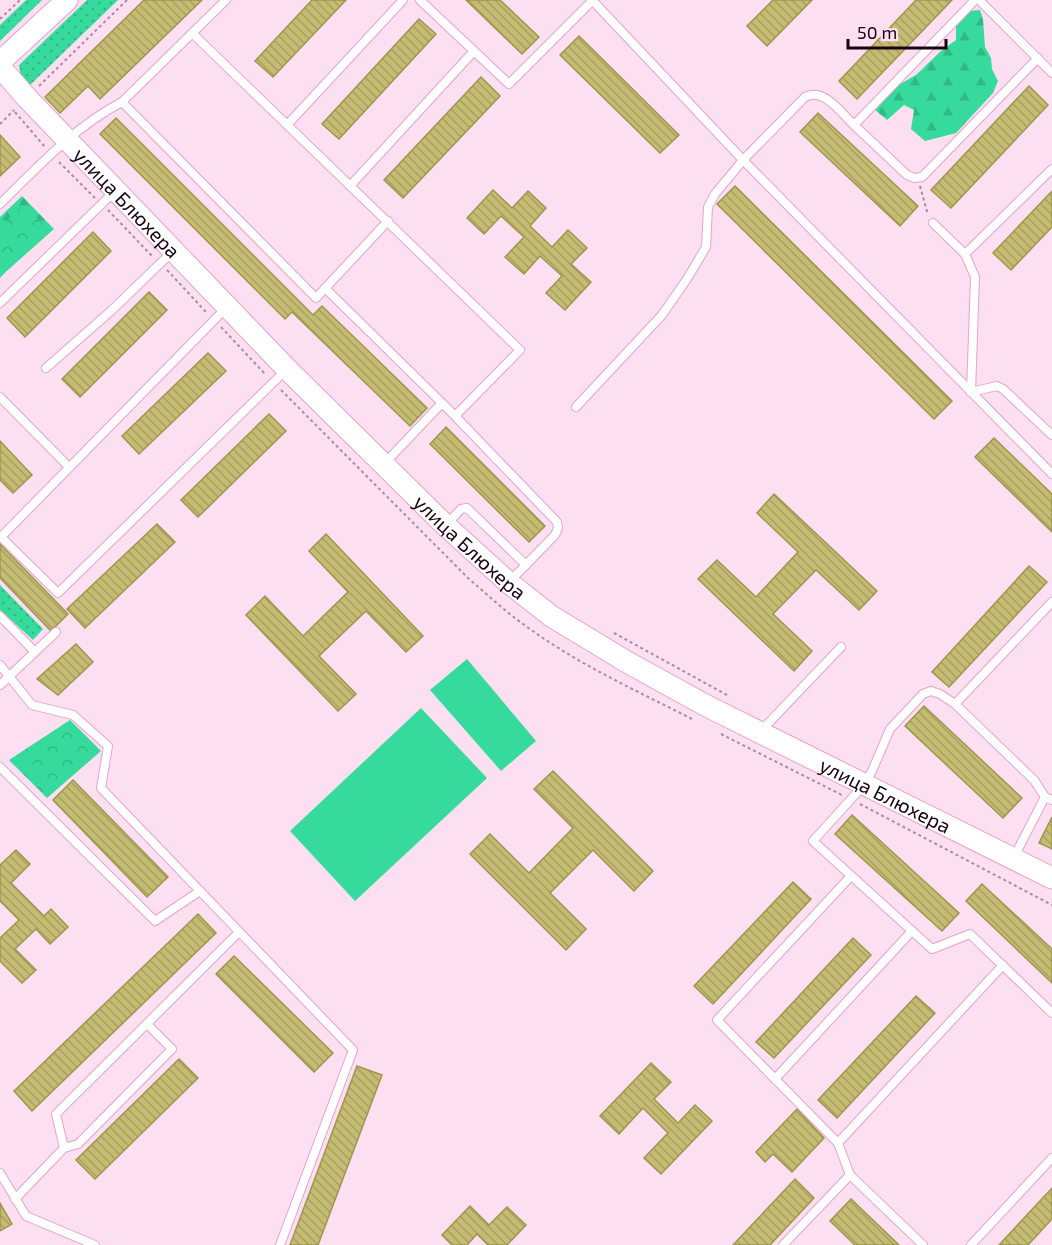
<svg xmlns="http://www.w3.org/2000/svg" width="1052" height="1245" font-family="'Exo 2',sans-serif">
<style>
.grass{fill:url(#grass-dots)}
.forest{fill:url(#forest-firs)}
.park{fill:url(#park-crowns)}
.garden{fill:#37da9d}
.building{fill:url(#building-back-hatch);stroke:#9f964d;stroke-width:1.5}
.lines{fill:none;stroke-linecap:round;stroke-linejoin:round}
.lane-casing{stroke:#e8a3cc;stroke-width:10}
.secondary-casing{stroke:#e8a3cc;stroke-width:23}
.path{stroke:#a78d9d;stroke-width:2;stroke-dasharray:3 3;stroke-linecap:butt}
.lane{stroke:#fff;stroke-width:8}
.secondary{stroke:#fff;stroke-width:21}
.labels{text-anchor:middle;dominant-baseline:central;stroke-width:4.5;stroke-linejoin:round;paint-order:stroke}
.street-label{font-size:20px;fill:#190411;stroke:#fcdff0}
</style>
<defs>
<pattern id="grass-dots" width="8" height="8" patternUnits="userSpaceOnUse" patternTransform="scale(1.5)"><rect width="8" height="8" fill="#37da9d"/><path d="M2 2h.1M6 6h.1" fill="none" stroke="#30b986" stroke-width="1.8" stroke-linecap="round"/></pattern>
<pattern id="forest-firs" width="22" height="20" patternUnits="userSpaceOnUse" patternTransform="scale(1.5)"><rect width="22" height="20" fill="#37da9d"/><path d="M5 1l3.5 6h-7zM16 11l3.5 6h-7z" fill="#30b986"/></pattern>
<pattern id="park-crowns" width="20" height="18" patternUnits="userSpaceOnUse" patternTransform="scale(1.5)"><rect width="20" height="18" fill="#37da9d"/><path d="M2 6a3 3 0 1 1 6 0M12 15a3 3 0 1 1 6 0" fill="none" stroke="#30b986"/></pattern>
<pattern id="building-back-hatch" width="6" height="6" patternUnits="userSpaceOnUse" patternTransform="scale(1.5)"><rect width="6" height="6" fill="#c4bc72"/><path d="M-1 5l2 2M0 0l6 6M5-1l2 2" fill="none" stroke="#a8a062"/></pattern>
</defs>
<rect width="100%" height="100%" fill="#fcdff0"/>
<g class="grass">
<polygon points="26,0 42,0 0,41 0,25"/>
<polygon points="87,0 118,0 28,87 21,79 19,65"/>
<polygon points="0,585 43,629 33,640 0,610"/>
</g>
<g class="forest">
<polygon points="980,10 983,19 985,47 991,58 992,69 998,81 993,93 956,133 925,141 911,129 914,110 904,105 887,120 874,109 893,88 916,75 941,51 956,40 956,21 968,11"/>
<polygon points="22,196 54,229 0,277 0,217"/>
</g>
<g class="park">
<polygon points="21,207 32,217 49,224 0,278 0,228"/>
<polygon points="70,720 101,751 47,798 9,760"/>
</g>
<g class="garden">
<polygon points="467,659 536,741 501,771 430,690"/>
<polygon points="421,708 487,778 355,901 290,831"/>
</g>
<g class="building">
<polygon points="144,0 202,0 100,99 88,86 60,113 45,97"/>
<polygon points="312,0 346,0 273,77 255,61"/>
<polygon points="466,0 500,0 539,37 522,54"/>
<polygon points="773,0 812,0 767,46 747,26"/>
<polygon points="916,0 952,0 857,99 839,81"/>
<polygon points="419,19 436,34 339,139 322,124"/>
<polygon points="579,36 679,135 660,153 560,55"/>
<polygon points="481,77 500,96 403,198 384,180"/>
<polygon points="1029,86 1048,105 951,208 931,190"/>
<polygon points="818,113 918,206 900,226 800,132"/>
<polygon points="116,118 313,315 322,306 427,408 410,426 292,312 285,319 100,134"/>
<polygon points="0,135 20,157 0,176"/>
<polygon points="735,186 952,401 934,419 717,204"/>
<polygon points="493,190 512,208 528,191 546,208 530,226 552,247 568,230 587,248 571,264 591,282 565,310 546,293 562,276 540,256 524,274 505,257 524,237 501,216 484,234 467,218"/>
<polygon points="1052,191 1052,227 1011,270 993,253"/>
<polygon points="93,232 111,251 25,337 7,318"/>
<polygon points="149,292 167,310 80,397 62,379"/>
<polygon points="208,353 226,371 139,454 122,436"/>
<polygon points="269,414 286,431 198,517 181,500"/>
<polygon points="446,427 545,526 529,542 430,444"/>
<polygon points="994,438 1052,494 1052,532 975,457"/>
<polygon points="0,441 32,475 13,493 0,480"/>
<polygon points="774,494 877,591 859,610 816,570 773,614 812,651 794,671 698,579 717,560 756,597 798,552 757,513"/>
<polygon points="157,524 175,542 85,628 67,609"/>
<polygon points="326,534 423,636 406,652 366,611 319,656 356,694 338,711 246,615 265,596 303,636 348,592 309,551"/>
<polygon points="0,544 68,614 56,626 50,630 0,578"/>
<polygon points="1029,566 1047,582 949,687 932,672"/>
<polygon points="76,644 93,662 58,695 37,679"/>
<polygon points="924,706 1022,798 1003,818 905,726"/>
<polygon points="553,771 653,871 634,891 593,850 550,893 586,929 566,950 470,854 490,834 529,873 573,828 534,789"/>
<polygon points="73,780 168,877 147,897 53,800"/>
<polygon points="852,815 959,913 942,931 835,834"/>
<polygon points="1052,817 1052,849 1039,843"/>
<polygon points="16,850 30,864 11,883 44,916 51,909 68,927 50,944 36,929 15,949 36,970 22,983 0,961 0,938 19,920 0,901 0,865"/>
<polygon points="793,882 811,899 713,1004 694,986"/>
<polygon points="982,884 1052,949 1052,983 966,901"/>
<polygon points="198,914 216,933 32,1111 14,1091"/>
<polygon points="853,938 871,955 774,1058 756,1042"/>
<polygon points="234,956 333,1053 314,1072 216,974"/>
<polygon points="916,996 935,1013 837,1118 818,1100"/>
<polygon points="179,1059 198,1078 95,1179 76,1160"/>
<polygon points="651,1063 671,1082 654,1099 678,1123 695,1105 712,1121 661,1174 644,1158 668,1133 643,1108 619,1134 600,1116"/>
<polygon points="357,1066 382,1075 318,1245 290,1245"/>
<polygon points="797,1109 824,1138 792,1172 773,1154 765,1162 756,1152"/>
<polygon points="795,1179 814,1198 770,1245 733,1245"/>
<polygon points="1052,1188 1052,1219 1028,1245 999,1245"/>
<polygon points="851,1199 899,1245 855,1245 830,1221"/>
<polygon points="0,1203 12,1224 0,1231"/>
<polygon points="470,1206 489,1225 507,1207 526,1225 507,1245 488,1245 477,1234 467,1245 452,1245 442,1235"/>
</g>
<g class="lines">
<g class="lane-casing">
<g id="lane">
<polyline points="592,0 743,160 1052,474"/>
<polyline points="979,0 1052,73"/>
<polyline points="192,33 520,350 455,416 442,403 385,463"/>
<polyline points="474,51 509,84 592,1"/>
<polyline points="122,102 316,298 388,221"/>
<polyline points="287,125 403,0"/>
<polyline points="854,125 907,175 914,178 922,177 1038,58"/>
<polyline points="350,186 474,51 420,0"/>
<path d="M0,204C38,167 74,127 122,102L226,0"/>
<polyline points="933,223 965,254"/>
<polyline points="325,288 442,403"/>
<polyline points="0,303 115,191"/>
<polyline points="46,368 112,310 173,251"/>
<polyline points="971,392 975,277 965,254 1052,169"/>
<polyline points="971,392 997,386 1003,389 1052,435"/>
<polyline points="0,397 69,467"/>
<path d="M576,407L662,315L687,279L706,247L708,207L715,194L743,160L805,97C824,87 841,113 854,125L975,0"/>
<polyline points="455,416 557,522 558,528 555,535 509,582"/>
<polyline points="447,524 461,509 467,508 526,565"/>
<polyline points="0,536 58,593 286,370"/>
<polyline points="1,537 227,307"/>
<polyline points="1052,602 955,704 940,694 931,691 923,694 890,729 872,771 863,786 813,841 932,949 970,934 1052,1013"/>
<polyline points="0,616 35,652"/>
<polyline points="0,665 32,705 73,715 108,746 101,788 353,1050 280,1245"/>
<polyline points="0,685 56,632"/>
<polyline points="955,704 1034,780 1045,797 1052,800"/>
<polyline points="760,732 841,647"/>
<polyline points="0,767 155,921 200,891"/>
<polyline points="1014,857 1045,797"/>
<polyline points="775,1079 912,931"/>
<polyline points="838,1143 717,1020 851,876"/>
<polyline points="64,1148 78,1144 172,1049 147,1024"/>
<polyline points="0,1173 26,1216 95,1245"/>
<polyline points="850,1175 838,1143 1003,965"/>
<polyline points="15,1199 64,1148 56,1114 239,932"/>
<polyline points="783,1245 850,1175 923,1245"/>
<polyline points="971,1245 1052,1158"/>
</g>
</g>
<g class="secondary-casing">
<g id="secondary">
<polyline points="0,62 67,0"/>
<path id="s1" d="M0,67L27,98L287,369L445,525L509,583L551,616L627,662L705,705L1052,878"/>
</g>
</g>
<g class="path">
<polyline points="0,19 20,0"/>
<polyline points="39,86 127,0"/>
<polyline points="15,112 45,147"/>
<polyline points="0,124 14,110"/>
<polyline points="59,162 95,198"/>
<polyline points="920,186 928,215"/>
<polyline points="108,210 152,256"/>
<polyline points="167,270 206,312"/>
<polyline points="221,327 266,375"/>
<path d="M281,390L469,579C489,596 508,614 530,629C580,665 637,691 692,719"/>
<polyline points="614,633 727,695"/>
<polyline points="721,734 842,795"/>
<polyline points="860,804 1052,905"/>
</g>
<use href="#lane" class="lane"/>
<use href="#secondary" class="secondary"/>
</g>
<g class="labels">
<g class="street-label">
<text stroke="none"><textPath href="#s1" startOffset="186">улица Блюхера</textPath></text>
<text stroke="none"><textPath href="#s1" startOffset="672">улица Блюхера</textPath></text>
<text stroke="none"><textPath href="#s1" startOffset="1158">улица Блюхера</textPath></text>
</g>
</g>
<path d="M848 39v9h98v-9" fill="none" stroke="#190411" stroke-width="3"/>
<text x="857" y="39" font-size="18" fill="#190411" stroke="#fcdff0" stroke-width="4.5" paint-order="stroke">50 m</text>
</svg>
